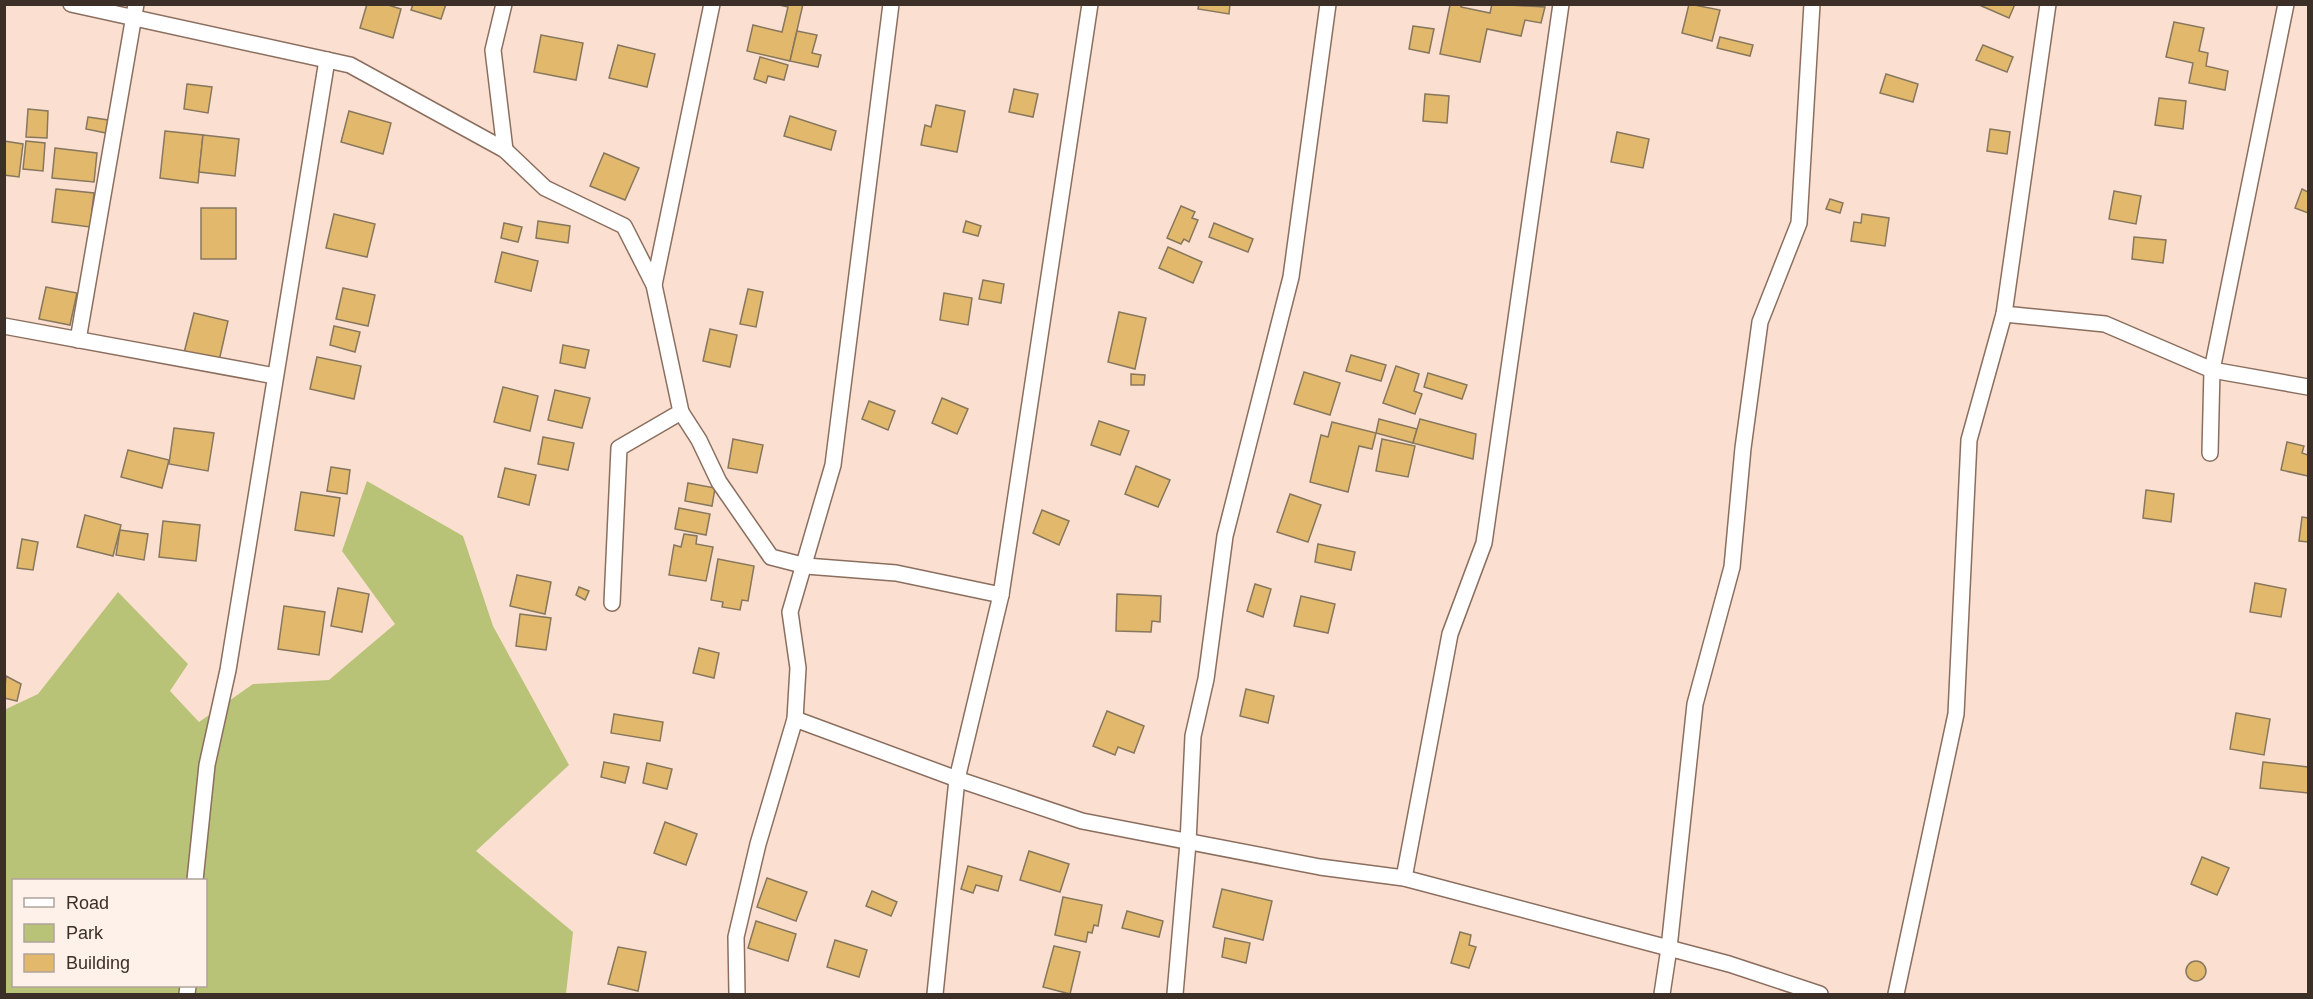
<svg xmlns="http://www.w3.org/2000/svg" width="2313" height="999" font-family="Arial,sans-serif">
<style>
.green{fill:#b9c378;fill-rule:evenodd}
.building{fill:#e2b96c;stroke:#87775c;stroke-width:1.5}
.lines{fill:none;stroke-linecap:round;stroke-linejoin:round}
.minor-casing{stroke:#8b6e5e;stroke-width:18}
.minor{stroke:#fff;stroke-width:15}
</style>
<rect width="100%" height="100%" fill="#fbe0d2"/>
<path class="green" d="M367,481L463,536L493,626L569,765L476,851L573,932L566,994H5L4,710L38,694L118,592L188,664L170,691L199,722L253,684L329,680L395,624L342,551ZM14,880H206V986H14Z"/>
<g class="building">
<polygon points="367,4 385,4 401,9 393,38 360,28"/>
<polygon points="413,4 446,4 441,19 411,10"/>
<polygon points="775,4 803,4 790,61 747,51 753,25 782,32 788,7"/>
<polygon points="1199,4 1230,4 1229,14 1198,9"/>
<polygon points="1445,4 1462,4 1461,7 1490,13 1492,4 1545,7 1541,23 1525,20 1521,36 1487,29 1480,62 1440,54 1450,5"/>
<polygon points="1689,4 1720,10 1712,41 1682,33"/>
<polygon points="1977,4 2015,4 2009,18"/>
<polygon points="2174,22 2204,28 2199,51 2208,53 2206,66 2228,71 2225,90 2189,83 2193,63 2166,57"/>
<polygon points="1413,26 1434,29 1429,53 1409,49"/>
<polygon points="797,31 817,35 812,53 821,55 818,67 790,61"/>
<polygon points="541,35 583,43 576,80 534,72"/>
<polygon points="1720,37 1753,45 1750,56 1717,48"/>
<polygon points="618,45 655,54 647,87 609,78"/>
<polygon points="1983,45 2013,57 2007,72 1976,60"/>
<polygon points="760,57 788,65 784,80 768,76 766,83 754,79"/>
<polygon points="1886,74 1918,84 1913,102 1880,93"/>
<polygon points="187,84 212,87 208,113 184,109"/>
<polygon points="1014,89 1038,94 1033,117 1009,112"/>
<polygon points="1425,94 1449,96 1447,123 1423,121"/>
<polygon points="2159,98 2186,101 2183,129 2155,125"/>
<polygon points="936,105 965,111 957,152 921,145 925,125 931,127"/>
<polygon points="28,109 48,111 47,138 26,137"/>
<polygon points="349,111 391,123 383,154 341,142"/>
<polygon points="790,116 836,131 831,150 784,136"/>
<polygon points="88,117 108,120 106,133 86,129"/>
<polygon points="1990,129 2010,132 2007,154 1987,151"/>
<polygon points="165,131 203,135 198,183 160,178"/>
<polygon points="1617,132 1649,139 1643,168 1611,162"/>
<polygon points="203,135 239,139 235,176 199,172"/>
<polygon points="4,141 23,144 19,177 4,175"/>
<polygon points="26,141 45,143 43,171 23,169"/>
<polygon points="55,148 97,153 94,182 52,178"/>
<polygon points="604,153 639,168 625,200 590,186"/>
<polygon points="56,189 94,193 90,227 52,222"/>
<polygon points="2302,189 2308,192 2308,213 2295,208"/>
<polygon points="2114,191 2141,196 2136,224 2109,219"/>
<polygon points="1830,199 1843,203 1840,213 1826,209"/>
<polygon points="1181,206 1195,212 1192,218 1198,220 1189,242 1184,239 1181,244 1167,238"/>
<rect x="201" y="208" width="35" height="51"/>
<polygon points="334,214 375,224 367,257 326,248"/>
<polygon points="1862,214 1889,218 1885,246 1851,241 1854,222 1861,223"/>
<polygon points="538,221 570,226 568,243 536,238"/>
<polygon points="966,221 981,226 978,236 963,232"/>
<polygon points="504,223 522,227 518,242 501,238"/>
<polygon points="1214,223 1253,239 1248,252 1209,237"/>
<polygon points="2134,237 2166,240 2163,263 2132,259"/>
<polygon points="1168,247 1202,262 1193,283 1159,268"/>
<polygon points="502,252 538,261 531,291 495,282"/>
<polygon points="983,280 1004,284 1001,303 979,299"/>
<polygon points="46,287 77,293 70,325 39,319"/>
<polygon points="343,288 375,295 368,326 336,319"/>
<polygon points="748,289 763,292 756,327 740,324"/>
<polygon points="944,293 972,298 968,325 940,320"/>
<polygon points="1119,312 1146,318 1135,369 1108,362"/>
<polygon points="194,313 228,321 219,361 184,353"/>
<polygon points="334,326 360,332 355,352 330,345"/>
<polygon points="710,329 737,335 730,367 703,361"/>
<polygon points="563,345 589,350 585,368 560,363"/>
<polygon points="1351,355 1386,365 1381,381 1346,371"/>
<polygon points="317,357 361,366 354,399 310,389"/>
<polygon points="1396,366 1419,374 1414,391 1422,394 1415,414 1383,403"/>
<polygon points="1304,372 1340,383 1330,415 1294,404"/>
<polygon points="1428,373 1467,385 1462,399 1424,387"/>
<polygon points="1131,374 1145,375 1144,385 1131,385"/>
<polygon points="503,387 538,396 530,431 494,422"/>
<polygon points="555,390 590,398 582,428 548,420"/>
<polygon points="942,398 968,409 957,434 932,423"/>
<polygon points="869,401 895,411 888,430 862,419"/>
<polygon points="1379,419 1417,429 1413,443 1376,433"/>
<polygon points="1420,419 1476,434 1473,459 1413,443"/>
<polygon points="1099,421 1129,431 1120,455 1091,445"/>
<polygon points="1332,422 1376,433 1372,449 1359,446 1348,492 1310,482 1321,435 1328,437"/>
<polygon points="174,428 214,433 208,471 169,464"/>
<polygon points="543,437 574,443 568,470 538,464"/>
<polygon points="733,439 763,445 757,473 728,468"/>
<polygon points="1382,439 1415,446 1408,477 1376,471"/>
<polygon points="2287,442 2304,446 2302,453 2308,455 2308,476 2281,470"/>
<polygon points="128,450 169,460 162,488 121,477"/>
<polygon points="1136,466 1170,480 1158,507 1125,494"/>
<polygon points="331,467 350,470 347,494 327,491"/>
<polygon points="505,468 536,475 529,505 498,497"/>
<polygon points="688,483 715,488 712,506 685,501"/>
<polygon points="2146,490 2174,494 2171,522 2143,518"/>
<polygon points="301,492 340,498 334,536 295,530"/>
<polygon points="1290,494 1321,505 1308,542 1277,532"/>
<polygon points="679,508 710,514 706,535 675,529"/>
<polygon points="1042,510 1069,521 1059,545 1033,533"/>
<polygon points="85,515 121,525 113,556 77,547"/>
<polygon points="2302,517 2308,518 2308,542 2299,541"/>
<polygon points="163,521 200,525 196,561 159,557"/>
<polygon points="120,530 148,534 144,560 116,555"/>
<polygon points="684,534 697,536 696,544 713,547 706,581 669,575 674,545 681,547"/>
<polygon points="22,539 38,542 33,570 17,568"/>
<polygon points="1318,544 1355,552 1351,570 1315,562"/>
<polygon points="718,559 754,566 748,601 742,600 740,610 722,607 723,602 711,600"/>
<polygon points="517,575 551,582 545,614 510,606"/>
<polygon points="2255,583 2286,589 2281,617 2250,612"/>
<polygon points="1255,584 1271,589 1263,617 1247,611"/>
<polygon points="579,587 589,591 585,600 576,595"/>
<polygon points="338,588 369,594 362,632 331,626"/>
<polygon points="1117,594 1161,596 1160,622 1152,621 1151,632 1116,631"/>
<polygon points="1301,596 1335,604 1328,633 1294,626"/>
<polygon points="284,606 325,612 319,655 278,649"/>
<polygon points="520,614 551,618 546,650 516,646"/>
<polygon points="699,648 719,653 714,678 693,673"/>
<polygon points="6,676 21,684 17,701 4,698"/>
<polygon points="1246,689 1274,696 1268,723 1240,716"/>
<polygon points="1107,711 1144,726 1134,753 1118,747 1115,755 1093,746"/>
<polygon points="2236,713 2270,719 2264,755 2230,749"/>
<polygon points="614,714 663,722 660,741 611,733"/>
<polygon points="604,762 629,767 625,783 601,777"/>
<polygon points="2263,762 2308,767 2308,793 2260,788"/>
<polygon points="647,763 672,769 667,789 643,783"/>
<polygon points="665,822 697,834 686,865 654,853"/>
<polygon points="1029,851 1069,864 1060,892 1020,880"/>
<polygon points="2202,857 2229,868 2217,895 2191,884"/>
<polygon points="968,866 1002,876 998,891 976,885 973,893 961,889"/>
<polygon points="767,878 807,892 796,921 757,907"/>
<polygon points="1222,889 1272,901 1263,940 1213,927"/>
<polygon points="872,891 897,902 891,916 866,906"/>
<polygon points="1063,897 1102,905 1098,926 1094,925 1092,933 1088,932 1086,942 1055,935"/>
<polygon points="1127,911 1163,921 1159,937 1122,928"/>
<polygon points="756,921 796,934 788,961 748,948"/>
<polygon points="1460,932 1471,935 1469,945 1476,947 1469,968 1451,963"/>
<polygon points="1225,938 1250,943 1246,963 1222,957"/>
<polygon points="835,940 867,950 859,977 827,967"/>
<polygon points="1054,946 1080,952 1070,994 1043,987"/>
<polygon points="618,947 646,952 638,991 608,984"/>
<circle cx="2196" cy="971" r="10"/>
</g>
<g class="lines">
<g class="minor-casing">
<g id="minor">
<polyline points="71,4 350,65 505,150 545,188 624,226 654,285 681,412 619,448 612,603"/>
<polyline points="504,4 493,50 505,150"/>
<polyline points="1090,4 1001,595 957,779 1082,821 1320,867 1404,878 1729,964 1820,994"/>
<polyline points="2048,4 2004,314 2105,324 2212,370 2210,453"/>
<polyline points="2286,4 2212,370 2308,387"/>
<polyline points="654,285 712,4"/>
<polyline points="4,326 275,376"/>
<polyline points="78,340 136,4"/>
<polyline points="681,412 699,440 719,482 771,557 806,566 896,573 1001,595"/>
<polyline points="795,719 957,779 935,994"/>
<polyline points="1404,878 1450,634 1484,543 1561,4"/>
<polyline points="195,880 207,765 228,670 327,60"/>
<polyline points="187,994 188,986"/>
<polyline points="737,994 736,937 758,844 795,719 798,668 790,612 833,465 891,4"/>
<polyline points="1175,994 1188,843 1193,736 1206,679 1225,536 1291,277 1328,4"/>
<polyline points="1662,994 1669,948 1695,704 1732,567 1743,448 1760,322 1799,223 1812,4"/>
<polyline points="1896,994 1956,714 1969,440 2004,314"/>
</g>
</g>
<use href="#minor" class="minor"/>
</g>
<rect width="2313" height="999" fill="none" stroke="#3b2f28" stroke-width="12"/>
<rect x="12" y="879" width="195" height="108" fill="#fef1e9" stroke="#b0a39c" stroke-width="1.5"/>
<rect x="24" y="898" width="30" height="9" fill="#ffffff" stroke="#b0a39c" stroke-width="1.5"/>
<text x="66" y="909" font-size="18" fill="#3b2f28">Road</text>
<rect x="24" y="924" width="30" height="18" fill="#b9c378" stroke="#b0a39c" stroke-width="1.5"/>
<text x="66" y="939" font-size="18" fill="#3b2f28">Park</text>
<rect x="24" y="954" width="30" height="18" fill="#e2b96c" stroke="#b0a39c" stroke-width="1.5"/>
<text x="66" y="969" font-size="18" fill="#3b2f28">Building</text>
</svg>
